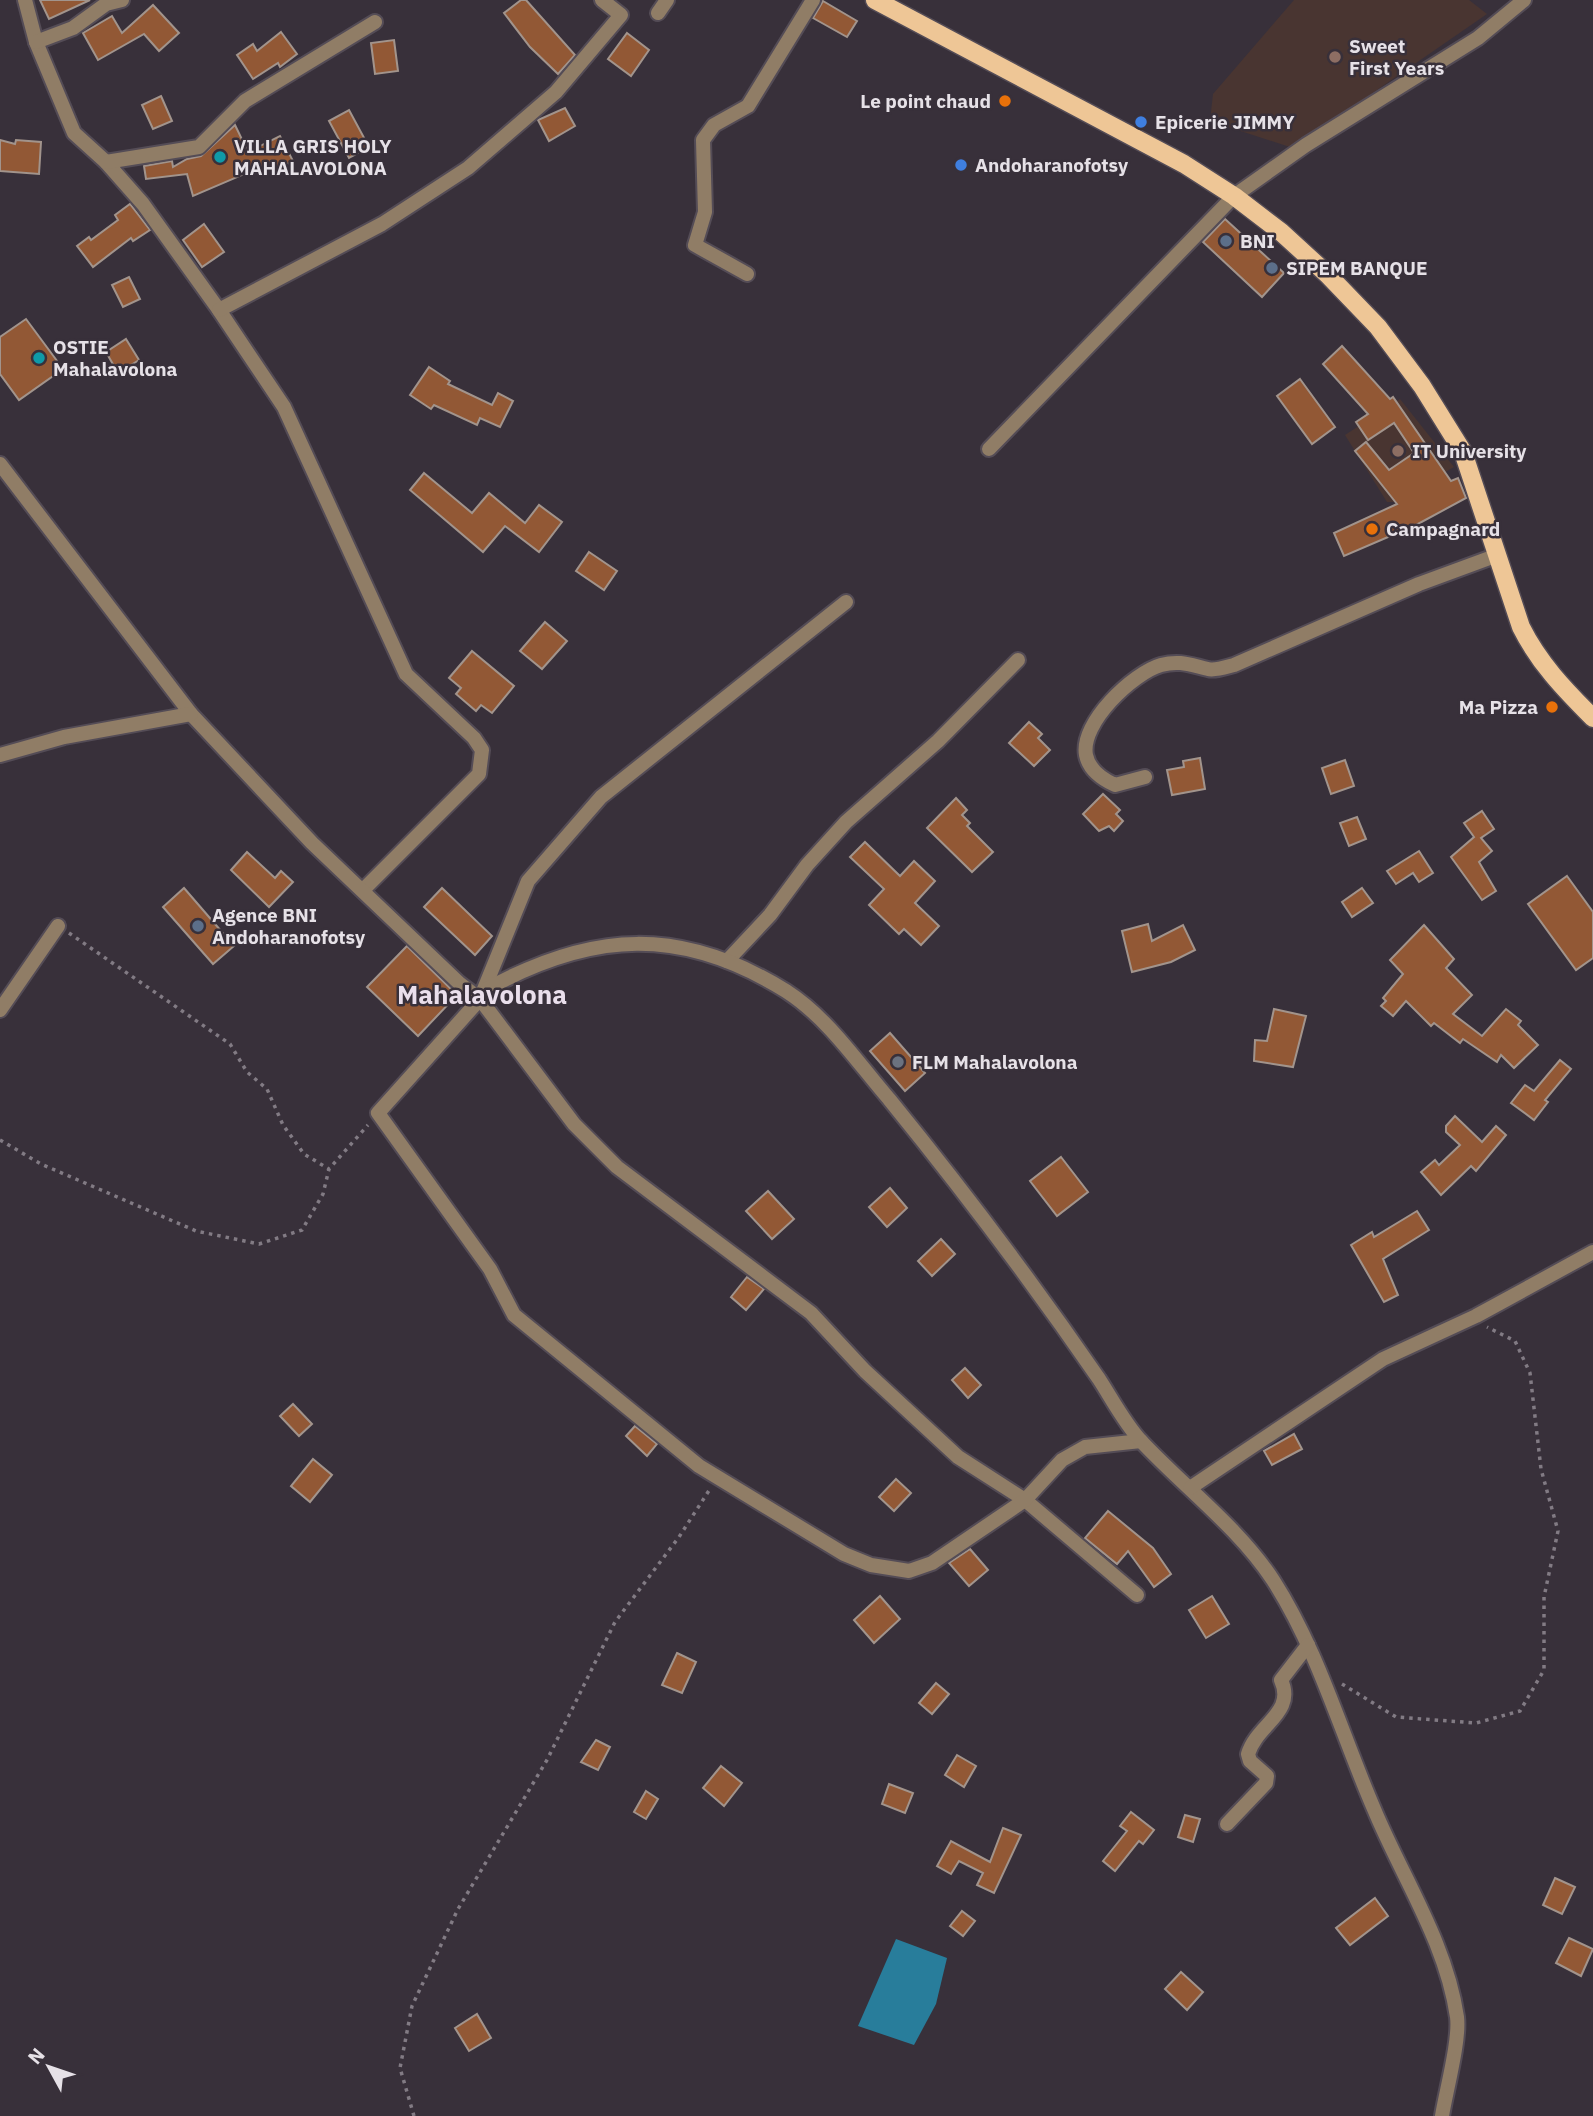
<svg xmlns="http://www.w3.org/2000/svg" width="1593" height="2116" font-family="'IBM Plex Sans',sans-serif">
<style>
.education{fill:#493531}
.water{fill:#287d9b}
.building{fill:#925835;stroke:#a2948c;stroke-width:2}
.lines{fill:none;stroke-linecap:round;stroke-linejoin:round}
.street-casing{stroke:#544c56;stroke-width:18}
.primary-casing{stroke:#544c56;stroke-width:21}
.path{stroke:#827b84;stroke-width:3.5;stroke-dasharray:3.5 5;stroke-linecap:butt}
.street{stroke:#907d66;stroke-width:14}
.primary{stroke:#eec696;stroke-width:18}
.education-dot{fill:#8d6e63;stroke:#38303a;stroke-width:2.5}
.food-dot{fill:#e8710a;stroke:#38303a;stroke-width:2.5}
.shop-dot{fill:#3f7fe0;stroke:#38303a;stroke-width:2.5}
.culture-dot{fill:#0f9aa8;stroke:#38303a;stroke-width:2.5}
.service-dot{fill:#5c6f8a;stroke:#38303a;stroke-width:2.5}
.worship-dot{fill:#6b7280;stroke:#38303a;stroke-width:2.5}
.labels{text-anchor:middle;dominant-baseline:central;stroke-width:5;stroke-linejoin:round;paint-order:stroke}
.poi-label{font-size:19px;font-weight:bold;fill:#e6e1e7;stroke:#38303a;text-anchor:start}
.district-label{font-size:26px;font-weight:bold;fill:#eadfec;stroke:#38303a}
</style>
<rect width="100%" height="100%" fill="#38303a"/>
<g class="education">
<polygon points="1294,0 1469,0 1487,14 1293,148 1210,121 1213,94"/>
<polygon points="1400,399 1454,467 1394,502 1387,502 1345,435"/>
</g>
<polygon class="water" points="896,1939 947,1958 936,2004 914,2045 858,2026"/>
<g class="building">
<polygon points="40,0 90,0 49,19"/>
<polygon points="521,0 526,0 575,55 558,74 530,47 504,13"/>
<polygon points="823,1 857,21 847,37 813,18"/>
<polygon points="153,5 179,33 159,51 144,34 98,60 83,33 112,16 122,33"/>
<polygon points="281,32 297,54 280,67 278,63 253,79 237,55 253,44 257,51"/>
<polygon points="627,33 649,50 631,76 608,59"/>
<polygon points="394,40 398,71 375,74 371,43"/>
<polygon points="161,96 172,121 153,129 142,105"/>
<polygon points="565,108 575,126 549,141 538,120"/>
<polygon points="349,110 369,147 349,158 329,121"/>
<polygon points="235,125 248,152 280,136 293,161 274,171 270,163 193,196 187,174 146,179 144,166 172,161 173,167 187,159 201,156"/>
<polygon points="0,140 15,144 16,140 41,142 39,174 0,171"/>
<polygon points="130,204 150,230 133,241 131,238 93,267 77,246 89,237 91,240 118,220 115,215"/>
<polygon points="1225,219 1284,273 1262,297 1203,242"/>
<polygon points="204,224 224,252 202,267 183,240"/>
<polygon points="129,277 140,299 123,307 112,285"/>
<polygon points="26,319 63,369 19,400 0,374 0,337"/>
<polygon points="126,339 139,360 118,373 106,352"/>
<polygon points="1342,346 1390,399 1393,397 1451,481 1458,478 1466,498 1416,525 1344,556 1334,533 1397,504 1355,451 1366,442 1389,470 1414,453 1394,423 1368,440 1356,422 1368,414 1323,364"/>
<polygon points="429,367 450,381 448,384 492,405 498,393 513,401 500,427 480,418 477,425 434,405 431,409 410,395"/>
<polygon points="1300,379 1335,427 1312,444 1277,396"/>
<polygon points="424,473 472,513 489,493 525,523 539,505 562,522 539,552 505,526 483,552 410,490"/>
<polygon points="589,552 617,571 604,590 576,571"/>
<polygon points="545,622 567,641 542,669 520,651"/>
<polygon points="472,651 514,686 492,713 481,705 476,711 456,694 461,688 449,678"/>
<polygon points="1029,722 1042,734 1038,738 1050,750 1034,766 1009,743"/>
<polygon points="1200,758 1205,789 1172,795 1167,770 1184,767 1183,761"/>
<polygon points="1345,760 1354,786 1331,794 1322,768"/>
<polygon points="1103,794 1120,810 1116,814 1123,821 1114,831 1109,826 1099,831 1083,814"/>
<polygon points="956,798 967,810 962,815 970,823 967,826 993,852 972,872 927,828"/>
<polygon points="1482,811 1494,829 1481,838 1492,851 1479,862 1496,891 1482,900 1451,857 1474,837 1464,823"/>
<polygon points="1357,817 1366,839 1349,846 1340,823"/>
<polygon points="865,842 900,876 914,861 935,881 915,903 939,926 921,945 904,929 899,934 869,905 884,889 850,857"/>
<polygon points="1419,851 1433,873 1419,882 1413,873 1396,884 1387,871"/>
<polygon points="247,852 275,878 281,871 293,882 269,907 231,870"/>
<polygon points="1567,876 1593,912 1593,958 1576,970 1528,904"/>
<polygon points="184,888 234,946 213,964 163,907"/>
<polygon points="442,888 492,936 475,955 424,907"/>
<polygon points="1362,888 1373,903 1352,917 1342,902"/>
<polygon points="1148,924 1152,941 1183,925 1195,950 1171,962 1132,972 1122,931"/>
<polygon points="1424,925 1454,959 1446,968 1472,995 1453,1014 1482,1036 1506,1009 1521,1021 1518,1025 1538,1045 1514,1068 1501,1055 1497,1062 1463,1039 1460,1043 1434,1023 1431,1026 1406,1001 1393,1016 1381,1006 1386,1001 1383,998 1403,974 1390,960"/>
<polygon points="407,946 457,995 418,1036 367,987"/>
<polygon points="1274,1009 1306,1016 1293,1067 1254,1061 1255,1040 1267,1041"/>
<polygon points="890,1033 925,1073 905,1091 870,1051"/>
<polygon points="1560,1060 1571,1069 1545,1100 1548,1102 1534,1120 1511,1103 1525,1085 1534,1091"/>
<polygon points="1455,1116 1482,1142 1496,1126 1506,1135 1476,1171 1471,1166 1441,1195 1421,1172 1435,1160 1439,1165 1460,1145 1446,1132 1446,1126"/>
<polygon points="1061,1157 1088,1192 1057,1216 1030,1181"/>
<polygon points="890,1188 907,1208 887,1227 869,1207"/>
<polygon points="768,1191 794,1219 772,1239 746,1211"/>
<polygon points="1417,1211 1429,1230 1383,1259 1398,1295 1384,1302 1351,1245 1372,1232 1374,1237"/>
<polygon points="941,1239 955,1254 932,1276 918,1261"/>
<polygon points="747,1277 764,1289 746,1310 731,1297"/>
<polygon points="965,1368 981,1385 968,1398 952,1380"/>
<polygon points="293,1404 312,1424 299,1436 280,1416"/>
<polygon points="635,1426 657,1444 647,1456 626,1436"/>
<polygon points="1294,1434 1302,1449 1272,1465 1264,1451"/>
<polygon points="313,1459 332,1475 310,1502 291,1486"/>
<polygon points="896,1479 911,1493 894,1511 879,1497"/>
<polygon points="1108,1511 1153,1548 1171,1574 1154,1587 1128,1551 1117,1564 1085,1538"/>
<polygon points="970,1549 988,1570 969,1586 949,1563"/>
<polygon points="880,1596 900,1619 874,1643 854,1620"/>
<polygon points="1212,1596 1229,1624 1206,1638 1189,1610"/>
<polygon points="677,1653 696,1662 682,1693 662,1685"/>
<polygon points="936,1683 949,1694 932,1714 919,1703"/>
<polygon points="596,1740 610,1747 598,1770 581,1762"/>
<polygon points="957,1755 976,1766 964,1787 945,1775"/>
<polygon points="721,1766 742,1783 724,1806 703,1788"/>
<polygon points="889,1784 913,1793 905,1813 882,1804"/>
<polygon points="646,1791 658,1799 646,1819 634,1812"/>
<polygon points="1131,1812 1154,1830 1143,1844 1139,1841 1115,1871 1103,1861 1127,1831 1120,1826"/>
<polygon points="1185,1815 1200,1819 1193,1842 1178,1837"/>
<polygon points="1003,1828 1021,1835 994,1893 977,1885 983,1873 959,1861 951,1874 937,1866 951,1841 990,1862"/>
<polygon points="1555,1878 1575,1887 1562,1914 1543,1905"/>
<polygon points="1375,1898 1388,1916 1350,1945 1336,1928"/>
<polygon points="962,1911 975,1921 963,1936 950,1926"/>
<polygon points="1569,1938 1593,1949 1581,1976 1556,1963"/>
<polygon points="1181,1972 1203,1992 1187,2010 1165,1989"/>
<polygon points="477,2014 491,2038 469,2051 455,2028"/>
</g>
<g class="lines">
<g class="street-casing">
<g id="street">
<polyline points="25,0 36,42 74,133 106,162 143,204 219,310 284,407 406,674 474,738 482,750 479,774 363,890"/>
<polyline points="658,13 667,0"/>
<polyline points="36,42 73,28 106,4 122,0"/>
<polyline points="106,162 199,147 245,101 375,22"/>
<polyline points="747,274 695,245 705,212 703,140 714,125 748,106 813,0"/>
<polyline points="219,310 382,224 468,168 556,92 621,15 602,0"/>
<polyline points="989,449 1234,196 1306,145 1478,38 1524,0"/>
<polyline points="0,464 191,714 312,843 459,983 480,999 574,1124 617,1167 811,1313 865,1371 958,1457 1025,1500 1137,1595"/>
<polyline points="846,602 601,797 528,881 480,999 378,1113 490,1269 514,1315 699,1466 844,1554 871,1565 909,1571 932,1563 1025,1500 1062,1460 1085,1447 1141,1441"/>
<polyline points="0,755 64,737 191,714"/>
<path d="M1145,777L1115,785C1102,779 1089,770 1086,755C1080,723 1133,673 1161,665C1180,660 1190,665 1208,669C1215,671 1226,667 1234,665L1419,584L1495,556"/>
<polyline points="727,961 770,915 807,865 846,822 938,741 1018,660"/>
<path d="M487,989C593,931 681,926 786,991C828,1018 857,1062 889,1099C963,1190 1033,1283 1099,1379C1112,1399 1125,1424 1141,1441C1184,1487 1238,1527 1273,1580C1318,1650 1341,1733 1374,1809C1402,1877 1446,1942 1457,2017C1460,2040 1446,2091 1442,2116"/>
<polyline points="0,1010 58,926"/>
<polyline points="1190,1488 1383,1359 1476,1316 1593,1252"/>
<path d="M1227,1824L1266,1783L1267,1776L1250,1761L1248,1754C1257,1724 1296,1713 1281,1680L1308,1645"/>
</g>
</g>
<g class="primary-casing">
<path id="primary" d="M875,0L1184,164L1234,196L1281,232L1327,274L1378,327L1422,386L1463,452L1521,627C1539,663 1564,689 1593,718"/>
</g>
<g class="path">
<polyline points="69,933 230,1044 247,1072 267,1089 283,1125 304,1154 329,1169"/>
<polyline points="0,1140 41,1164 196,1231 259,1244 302,1230 323,1194 329,1169 368,1125"/>
<polyline points="1342,1684 1396,1717 1476,1723 1520,1711 1544,1670 1544,1597 1558,1531 1541,1469 1530,1373 1515,1341 1487,1327"/>
<polyline points="414,2116 400,2068 412,2006 458,1909 547,1760 615,1622 679,1537 710,1489"/>
</g>
<use href="#street" class="street"/>
<use href="#primary" class="primary"/>
</g>
<g class="education-dot">
<circle cx="1335" cy="57" r="7"/>
<circle cx="1398" cy="451" r="7"/>
</g>
<g class="food-dot">
<circle cx="1005" cy="101" r="7"/>
<circle cx="1372" cy="529" r="7"/>
<circle cx="1552" cy="707" r="7"/>
</g>
<g class="shop-dot">
<circle cx="1141" cy="122" r="7"/>
<circle cx="961" cy="165" r="7"/>
</g>
<g class="culture-dot">
<circle cx="220" cy="157" r="7"/>
<circle cx="39" cy="358" r="7"/>
</g>
<g class="service-dot">
<circle cx="1226" cy="241" r="7"/>
<circle cx="1272" cy="268" r="7"/>
<circle cx="198" cy="926" r="7"/>
</g>
<circle class="worship-dot" cx="898" cy="1062" r="7"/>
<g class="labels">
<g class="poi-label">
<text x="1349" y="46">Sweet<tspan x="1349" dy="22">First Years</tspan></text>
<text x="991" y="101" text-anchor="end">Le point chaud</text>
<text x="1155" y="122">Epicerie JIMMY</text>
<text x="234" y="146">VILLA GRIS HOLY<tspan x="234" dy="22">MAHALAVOLONA</tspan></text>
<text x="975" y="165">Andoharanofotsy</text>
<text x="1240" y="241">BNI</text>
<text x="1286" y="268">SIPEM BANQUE</text>
<text x="53" y="347">OSTIE<tspan x="53" dy="22">Mahalavolona</tspan></text>
<text x="1412" y="451">IT University</text>
<text x="1386" y="529">Campagnard</text>
<text x="1538" y="707" text-anchor="end">Ma Pizza</text>
<text x="212" y="915">Agence BNI<tspan x="212" dy="22">Andoharanofotsy</tspan></text>
<text x="912" y="1062">FLM Mahalavolona</text>
</g>
<g class="district-label">
<text x="482" y="994">Mahalavolona</text>
</g>
</g>
<g transform="translate(49 2067) rotate(310)" stroke="#38303a" stroke-width="5" paint-order="stroke">
<path d="M0-5L12 26L0 18L-12 26Z" fill="#e6e1e7"/>
<text y="-10" font-size="19" font-weight="bold" text-anchor="middle" fill="#e6e1e7">N</text>
</g>
</svg>
